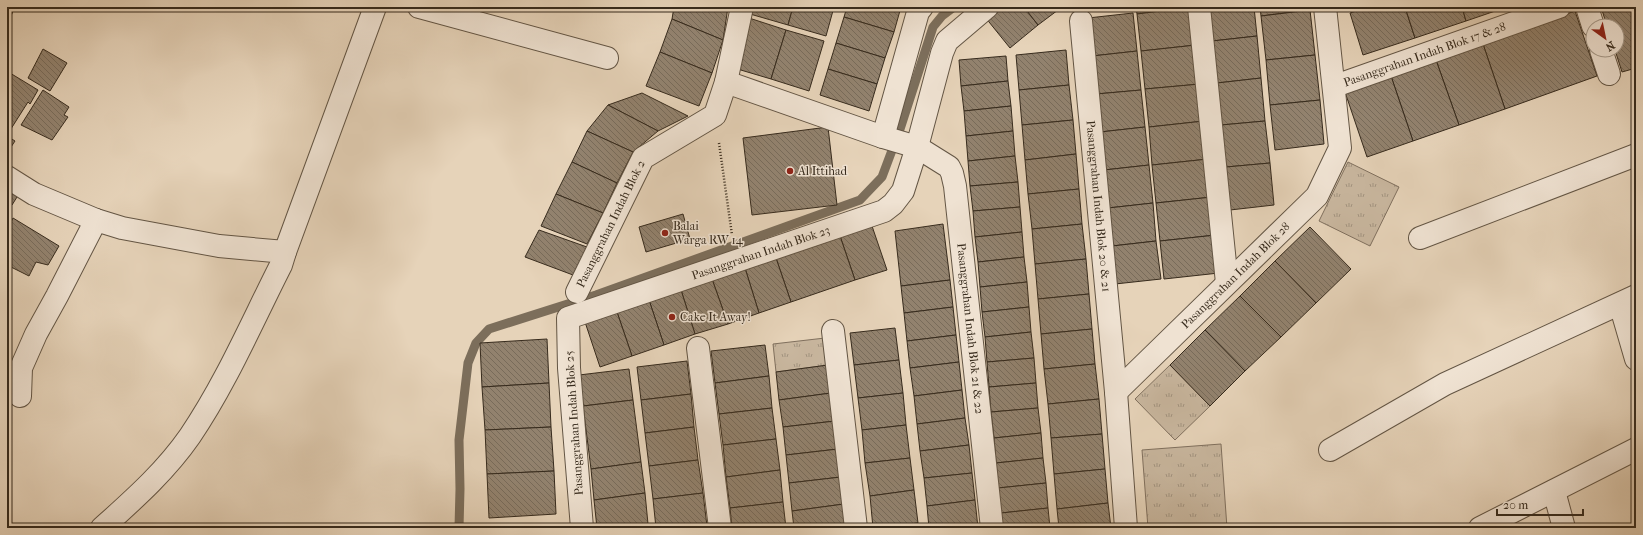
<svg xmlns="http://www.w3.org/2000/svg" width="1643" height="535" font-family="'IM FELL French Canon',serif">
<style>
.grass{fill:url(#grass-tufts);stroke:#80705e}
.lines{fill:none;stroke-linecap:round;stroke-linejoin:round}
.stream{stroke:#7c6e5b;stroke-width:9}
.building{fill:url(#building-back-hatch);stroke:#372b1d}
.minor-casing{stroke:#635544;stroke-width:24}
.path{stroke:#372b1d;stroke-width:2.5;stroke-dasharray:1 2;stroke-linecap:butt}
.minor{stroke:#efe2d2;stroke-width:22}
.poi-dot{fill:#8f2418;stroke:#efe2d2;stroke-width:1.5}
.labels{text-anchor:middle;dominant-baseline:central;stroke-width:3;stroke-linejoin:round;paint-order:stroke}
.street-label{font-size:12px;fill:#372b1d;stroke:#efe2d2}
.poi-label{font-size:12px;fill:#372b1d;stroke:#efe2d2;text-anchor:start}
</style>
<defs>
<pattern id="grass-tufts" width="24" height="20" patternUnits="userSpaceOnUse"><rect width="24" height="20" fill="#c8b69e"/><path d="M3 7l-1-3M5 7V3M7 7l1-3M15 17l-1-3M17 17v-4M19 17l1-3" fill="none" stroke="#a39480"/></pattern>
<pattern id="building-back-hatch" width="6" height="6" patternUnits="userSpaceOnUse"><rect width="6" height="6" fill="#92826e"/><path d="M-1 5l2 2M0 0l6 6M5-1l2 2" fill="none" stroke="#786b5a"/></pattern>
</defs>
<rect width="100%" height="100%" fill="#e6d3b9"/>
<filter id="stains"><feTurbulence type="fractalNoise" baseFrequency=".005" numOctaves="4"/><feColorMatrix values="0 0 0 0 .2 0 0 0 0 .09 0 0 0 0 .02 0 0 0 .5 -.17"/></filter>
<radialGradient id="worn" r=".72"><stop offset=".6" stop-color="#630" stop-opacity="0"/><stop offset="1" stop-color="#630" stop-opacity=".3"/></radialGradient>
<g class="grass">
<polygon points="1348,162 1399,187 1370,246 1319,221"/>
<polygon points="825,338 828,365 776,372 773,344"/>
<polygon points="1170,365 1210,406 1175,440 1135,399"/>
<polygon points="1221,444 1227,528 1148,528 1142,450"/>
</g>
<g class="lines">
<polyline class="stream" points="459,528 460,489 459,440 468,363 476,343 489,329 596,295 860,200 882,177 900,129 933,27 942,16 954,7"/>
</g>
<g class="building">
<polygon points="7,7 15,7 10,18 7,17"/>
<polygon points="674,7 728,7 723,40 672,19"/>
<polygon points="752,7 793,7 788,25 750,14"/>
<polygon points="793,7 834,7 826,36 788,25"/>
<polygon points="847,7 901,7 894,32 844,17"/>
<polygon points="997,7 1024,7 1038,25 1010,48 985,17"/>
<polygon points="1024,7 1062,7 1038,25"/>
<polygon points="1136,7 1192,7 1137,14"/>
<polygon points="1192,7 1196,45 1141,51 1137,14"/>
<polygon points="1209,7 1254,7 1257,36 1212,41"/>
<polygon points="1260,7 1310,7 1310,10 1261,16"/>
<polygon points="1369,7 1405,7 1415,38 1363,55 1350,13"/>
<polygon points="1405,7 1462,7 1466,21 1415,38"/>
<polygon points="1462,7 1507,7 1466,21"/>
<polygon points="1601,7 1636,7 1636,68 1622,72 1615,50 1617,50 1617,26 1607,26"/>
<polygon points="1310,10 1315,55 1266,60 1261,16"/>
<polygon points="1575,11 1597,76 1505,109 1483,44"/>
<polygon points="1133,13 1137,51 1092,56 1088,18"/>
<polygon points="844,17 894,32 885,58 836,43"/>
<polygon points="749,18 786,30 771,79 734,68"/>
<polygon points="672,19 723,40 712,73 660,52"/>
<polygon points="786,30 824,41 809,91 771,79"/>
<polygon points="1257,36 1261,78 1217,83 1212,41"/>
<polygon points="836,43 885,58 877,84 828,69"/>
<polygon points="1483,44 1505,109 1459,125 1436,60"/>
<polygon points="1196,45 1200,84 1145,89 1141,51"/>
<polygon points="43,49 67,63 50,91 28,78"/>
<polygon points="1066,50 1069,85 1019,90 1016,55"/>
<polygon points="1137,51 1141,90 1096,94 1092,56"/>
<polygon points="660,52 712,73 699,106 646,86"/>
<polygon points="1315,55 1320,100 1270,105 1266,60"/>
<polygon points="1006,56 1008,81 961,86 959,60"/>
<polygon points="1436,60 1459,125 1413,141 1391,76"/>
<polygon points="828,69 877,84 869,111 820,95"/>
<polygon points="10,73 38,90 30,104 28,102 9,132 7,130 7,78"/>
<polygon points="1391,76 1413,141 1367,157 1345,92"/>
<polygon points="1261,78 1265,121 1221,125 1217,83"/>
<polygon points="1008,81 1011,106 964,111 961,86"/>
<polygon points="1200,84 1204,121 1149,127 1145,89"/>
<polygon points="1069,85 1073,120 1022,125 1019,90"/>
<polygon points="43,90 69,107 64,115 68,117 52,140 21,125"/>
<polygon points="1141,90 1145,127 1100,132 1096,94"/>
<polygon points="642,93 688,116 658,131 608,105"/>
<polygon points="1320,100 1324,144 1275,150 1270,105"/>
<polygon points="608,105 658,131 633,152 587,131"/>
<polygon points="1011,106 1013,131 966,136 964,111"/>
<polygon points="1073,120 1076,154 1025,160 1022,125"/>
<polygon points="1204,121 1208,159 1152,165 1149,127"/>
<polygon points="1265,121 1270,163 1226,167 1221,125"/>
<polygon points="828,127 837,205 752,215 743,138"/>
<polygon points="1145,127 1149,165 1104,170 1100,132"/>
<polygon points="587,131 633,152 617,183 572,162"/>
<polygon points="1013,131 1015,156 968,161 966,136"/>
<polygon points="7,136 15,141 7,153"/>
<polygon points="1076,154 1079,189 1028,194 1025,160"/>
<polygon points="1015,156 1018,182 970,186 968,161"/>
<polygon points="1208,159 1212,197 1156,203 1152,165"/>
<polygon points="572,162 617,183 603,213 556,194"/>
<polygon points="1270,163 1274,205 1230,210 1226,167"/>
<polygon points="1149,165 1153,203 1108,208 1104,170"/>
<polygon points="7,180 22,189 12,205 7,202"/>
<polygon points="1018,182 1020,207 973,211 970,186"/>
<polygon points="1079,189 1082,224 1032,229 1028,194"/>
<polygon points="556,194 603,213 587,244 541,226"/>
<polygon points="1212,197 1216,235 1160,241 1156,203"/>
<polygon points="1153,203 1156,241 1112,246 1108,208"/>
<polygon points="1020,207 1022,232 975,237 973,211"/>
<polygon points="683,214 690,239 646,252 639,227"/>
<polygon points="13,218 59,246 48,265 36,262 29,276 7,265 7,230"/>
<polygon points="943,224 950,280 901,286 895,231"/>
<polygon points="1082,224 1086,259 1035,264 1032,229"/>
<polygon points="872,226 887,270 855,280 840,236"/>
<polygon points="1310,227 1351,269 1316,303 1275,261"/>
<polygon points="539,230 587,247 573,275 525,257"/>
<polygon points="1022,232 1024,257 978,262 975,237"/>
<polygon points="1216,235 1219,273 1164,279 1160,241"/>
<polygon points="840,236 855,280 791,302 776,258"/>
<polygon points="1156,241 1161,279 1115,284 1112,246"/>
<polygon points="1024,257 1027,282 980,287 978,262"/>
<polygon points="776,258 791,302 759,313 745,268"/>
<polygon points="1086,259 1089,294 1038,299 1035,264"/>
<polygon points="1275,261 1316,303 1281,337 1240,296"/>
<polygon points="745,268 759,313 728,324 712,279"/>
<polygon points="712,279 728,324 695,334 681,290"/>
<polygon points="950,280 953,307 904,313 901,286"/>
<polygon points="1027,282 1029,307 982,312 980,287"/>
<polygon points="681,290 695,334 664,345 649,300"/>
<polygon points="1089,294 1092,329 1041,334 1038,299"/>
<polygon points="1240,296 1281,337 1245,371 1205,330"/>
<polygon points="649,300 664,345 632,356 617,312"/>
<polygon points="953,307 956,335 907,341 904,313"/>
<polygon points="1029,307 1031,332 985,337 982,312"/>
<polygon points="617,312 632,356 600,367 585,322"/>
<polygon points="895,328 899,360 854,365 850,333"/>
<polygon points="1092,329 1095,364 1044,369 1041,334"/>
<polygon points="1205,330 1245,371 1210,406 1170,365"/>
<polygon points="1031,332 1034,358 987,362 985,337"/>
<polygon points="956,335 959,362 910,368 907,341"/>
<polygon points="547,339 549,383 482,387 480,343"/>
<polygon points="765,345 769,376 715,383 711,351"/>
<polygon points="1034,358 1036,383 989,387 987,362"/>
<polygon points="899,360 903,393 858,398 854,365"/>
<polygon points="687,361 691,394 641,400 637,367"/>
<polygon points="959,362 962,390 914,396 910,368"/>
<polygon points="1095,364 1099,399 1048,404 1044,369"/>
<polygon points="828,365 831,393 779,400 776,372"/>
<polygon points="629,369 633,400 583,406 579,375"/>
<polygon points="769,376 772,408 719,414 715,383"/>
<polygon points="549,383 551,427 485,430 482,387"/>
<polygon points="1036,383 1038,408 991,412 989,387"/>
<polygon points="962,390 965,418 917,424 914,396"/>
<polygon points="831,393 835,421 783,427 779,400"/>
<polygon points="903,393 906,425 862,430 858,398"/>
<polygon points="691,394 694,427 645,433 641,400"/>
<polygon points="1099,399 1102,434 1051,438 1048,404"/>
<polygon points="633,400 641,462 591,469 583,406"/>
<polygon points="772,408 776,439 723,445 719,414"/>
<polygon points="1038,408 1041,433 994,438 991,412"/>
<polygon points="965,418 969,445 920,451 917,424"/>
<polygon points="835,421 838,449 786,455 783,427"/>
<polygon points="906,425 910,458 865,463 862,430"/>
<polygon points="551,427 554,471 487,474 485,430"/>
<polygon points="694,427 698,460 649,466 645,433"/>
<polygon points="1041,433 1043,458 996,463 994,438"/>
<polygon points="1102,434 1105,469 1054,474 1051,438"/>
<polygon points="776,439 780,470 726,477 723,445"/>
<polygon points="969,445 972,473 924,478 920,451"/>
<polygon points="838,449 841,477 789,483 786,455"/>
<polygon points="910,458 914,490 870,496 865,463"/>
<polygon points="1043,458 1046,483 998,488 996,463"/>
<polygon points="698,460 703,493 653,499 649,466"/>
<polygon points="641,462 645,493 594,500 591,469"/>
<polygon points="1105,469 1108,503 1057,509 1054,474"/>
<polygon points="780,470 783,502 730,508 726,477"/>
<polygon points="554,471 556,514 489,518 487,474"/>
<polygon points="972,473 975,500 927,506 924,478"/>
<polygon points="841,477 844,504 792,511 789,483"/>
<polygon points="1046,483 1048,508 1001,513 998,488"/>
<polygon points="914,490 918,523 873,528 870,496"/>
<polygon points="645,493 648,524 617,528 597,528 594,500"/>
<polygon points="703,493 707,526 691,528 656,528 653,499"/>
<polygon points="975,500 978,528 929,528 927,506"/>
<polygon points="783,502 786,528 732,528 730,508"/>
<polygon points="1108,503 1111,528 1059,528 1057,509"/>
<polygon points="844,504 847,528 794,528 792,511"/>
<polygon points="1048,508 1050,528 1002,528 1001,513"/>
<polygon points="918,523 918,528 876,528"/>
</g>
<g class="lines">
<g class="minor-casing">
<g id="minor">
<polyline points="419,7 607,58"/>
<polyline points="1199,7 1227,283"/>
<polyline points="1587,7 1593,26"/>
<path id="s1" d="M1081,21L1116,392L1126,528"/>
<polyline points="1601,50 1609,74"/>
<path id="s2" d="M726,82L883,137L917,147L949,167L952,173L955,186L992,528"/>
<path id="s3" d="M1335,86L1559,7"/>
<polyline points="883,137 918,12 922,7"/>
<polyline points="7,177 34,194 96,220 122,228 219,246 285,252"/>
<polyline points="1420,238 1636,155"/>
<path id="s4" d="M577,292L643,158L715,115L726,82L742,7"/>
<polyline points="1620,304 1636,359"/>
<polyline points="833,331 856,528"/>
<polyline points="698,348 720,528"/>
<path id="s5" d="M1116,392L1317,196L1340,148L1325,7"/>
<polyline points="20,396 21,368 36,334 57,296 96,220"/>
<polyline points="1330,450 1445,384 1636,296"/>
<polyline points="1554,491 1564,528"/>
<path d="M102,528C133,500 165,472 190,436C226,383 252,322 281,265L285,252L375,7"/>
<path id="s6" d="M582,528L569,368L568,318L884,211L893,204L903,191L917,147L942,53L947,41L987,7"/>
<polyline points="1480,528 1636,449"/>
</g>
</g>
<polyline class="path" points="719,143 732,235"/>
<use href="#minor" class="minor"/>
</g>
<g class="poi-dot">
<circle cx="790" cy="171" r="4"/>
<circle cx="665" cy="233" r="4"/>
<circle cx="672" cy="317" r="4"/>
</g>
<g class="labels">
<g class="street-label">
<text stroke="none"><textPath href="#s3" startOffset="95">Pasanggrahan Indah Blok 17 &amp; 28</textPath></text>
<text stroke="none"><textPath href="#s1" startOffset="186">Pasanggrahan Indah Blok 20 &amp; 21</textPath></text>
<text stroke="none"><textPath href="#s4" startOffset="76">Pasanggrahan Indah Blok 2</textPath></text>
<text stroke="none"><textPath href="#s6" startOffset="414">Pasanggrahan Indah Blok 23</textPath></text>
<text stroke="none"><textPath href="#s5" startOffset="167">Pasanggrahan Indah Blok 28</textPath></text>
<text stroke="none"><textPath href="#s2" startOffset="403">Pasanggrahan Indah Blok 21 &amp; 22</textPath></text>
<text transform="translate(574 423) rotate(-94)">Pasanggrahan Indah Blok 25</text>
</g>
<g class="poi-label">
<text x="798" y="171">Al Ittihad</text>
<text x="673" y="226">Balai<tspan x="673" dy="14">Warga RW 14</tspan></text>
<text x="680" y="317">Cake It Away!</text>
</g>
</g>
<rect width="1643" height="535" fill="none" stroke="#e6d3b9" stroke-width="24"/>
<rect x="8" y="8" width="1627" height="519" fill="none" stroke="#372b1d" stroke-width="2"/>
<rect x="12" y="12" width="1619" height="511" fill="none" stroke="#372b1d"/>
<g transform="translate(1605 38) rotate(147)"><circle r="19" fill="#efe2d2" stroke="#a5998a"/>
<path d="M0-3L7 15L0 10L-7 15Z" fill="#8f2418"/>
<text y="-6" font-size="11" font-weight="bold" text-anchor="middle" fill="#372b1d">N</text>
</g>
<path d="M1497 509v6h86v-6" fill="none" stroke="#372b1d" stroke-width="2"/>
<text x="1503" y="509" font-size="12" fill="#372b1d" stroke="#efe2d2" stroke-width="3" paint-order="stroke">20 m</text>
<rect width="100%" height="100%" filter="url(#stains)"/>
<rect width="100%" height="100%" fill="url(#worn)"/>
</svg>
